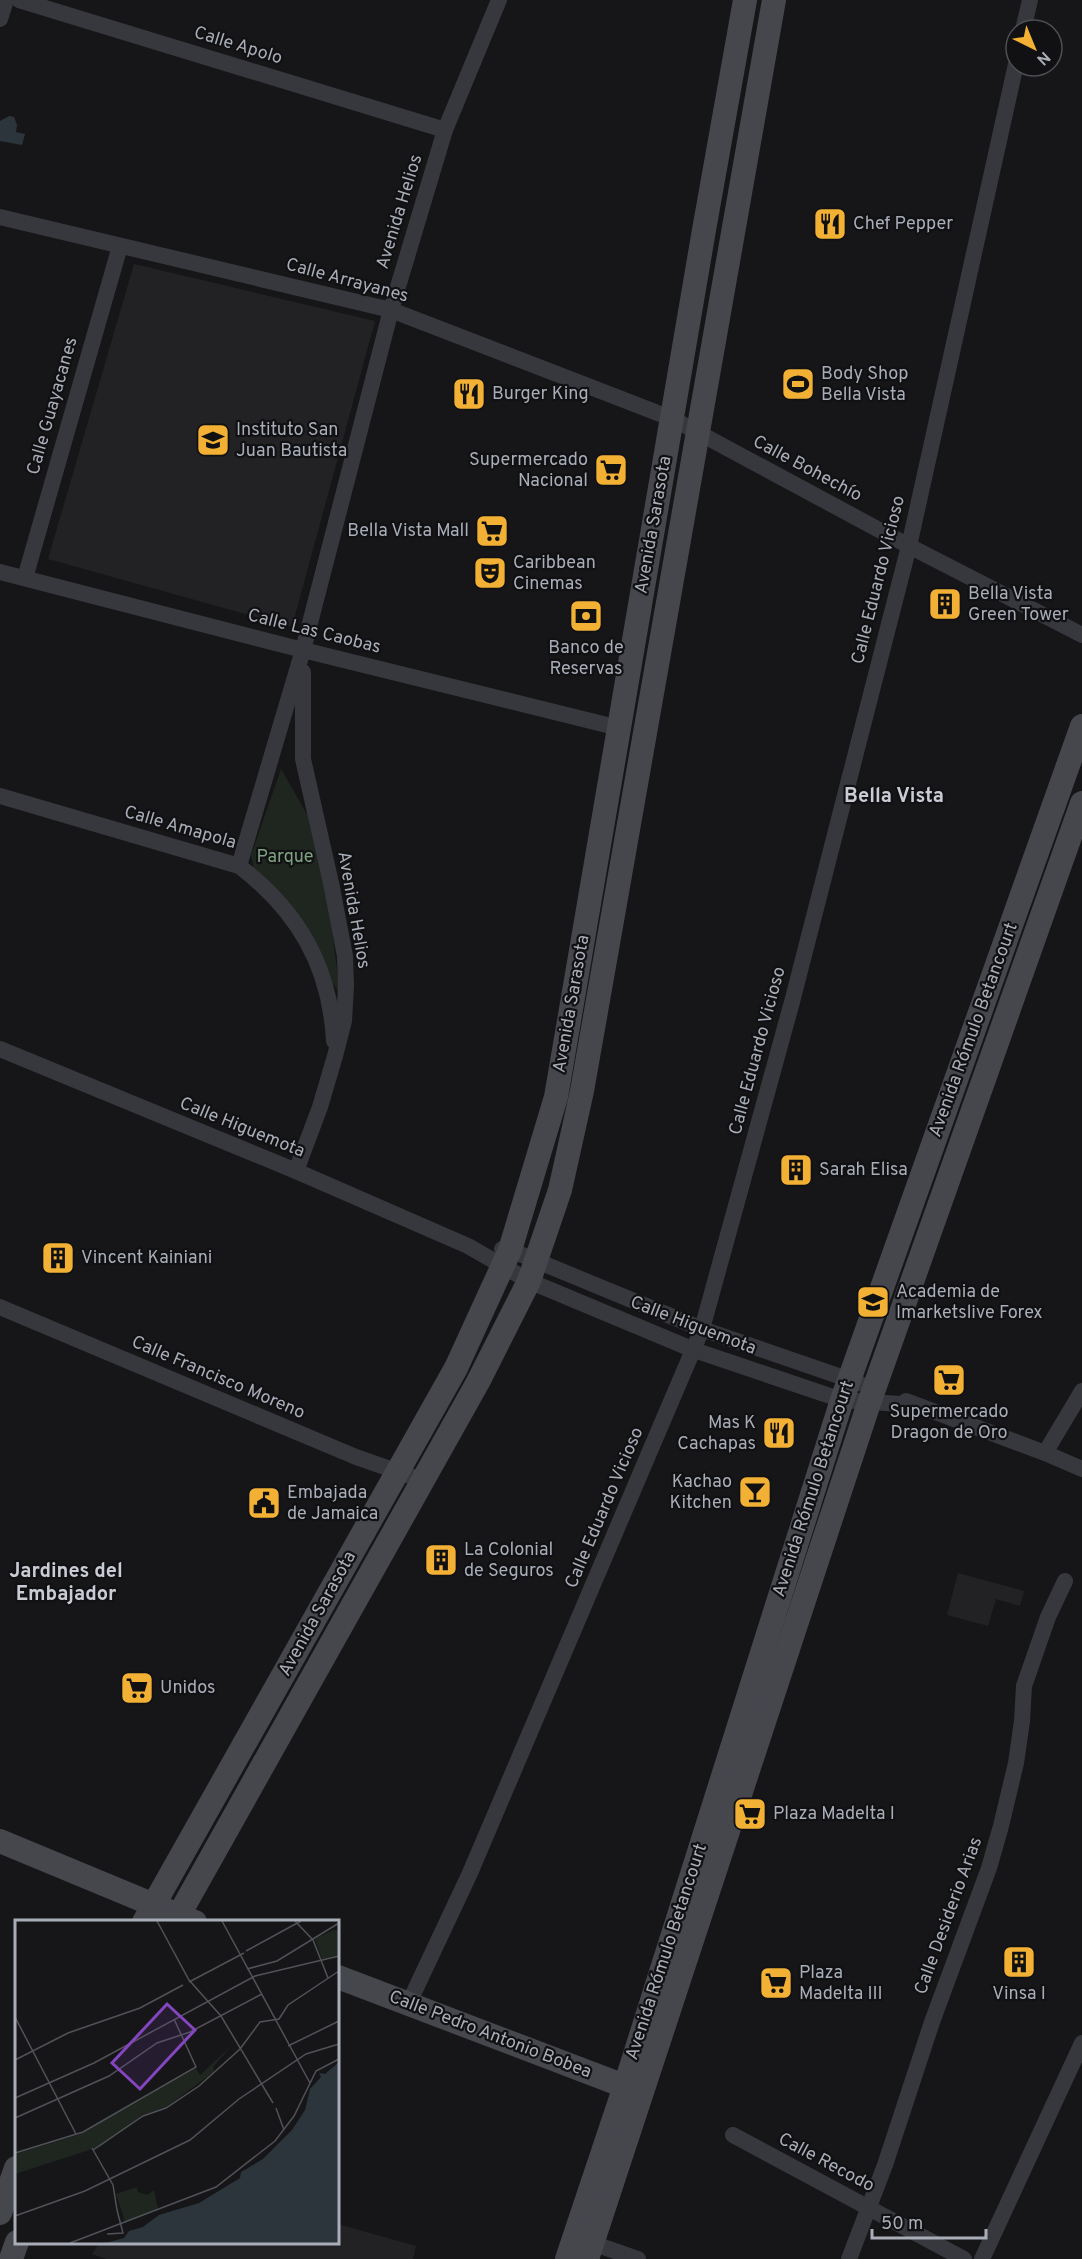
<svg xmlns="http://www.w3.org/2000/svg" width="1082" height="2259" font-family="Overpass,sans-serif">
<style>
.built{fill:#222225}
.green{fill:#1e261f}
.water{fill:#2c353c}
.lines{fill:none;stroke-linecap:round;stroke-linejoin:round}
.street{stroke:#37383d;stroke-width:16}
.secondary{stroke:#45474d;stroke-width:24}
.labels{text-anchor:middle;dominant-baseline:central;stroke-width:4.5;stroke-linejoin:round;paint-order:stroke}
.street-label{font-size:18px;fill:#a8adb8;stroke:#111113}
.poi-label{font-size:18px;fill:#a8adb8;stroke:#111113;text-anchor:start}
.park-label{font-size:18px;fill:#7fa381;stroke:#111113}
.neighbourhood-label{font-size:20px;font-weight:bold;fill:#c9ccd4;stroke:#111113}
.inset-road{fill:none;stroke:#505258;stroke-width:1.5}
.view{fill:#8446be;fill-opacity:0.15;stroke:#8446be;stroke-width:3}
.inset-edge{fill:none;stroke:#a8adb8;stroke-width:3}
</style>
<rect width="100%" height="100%" fill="#161618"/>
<g class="built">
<polygon points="134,264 375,321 292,627 48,559"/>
<polygon points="958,1573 1024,1591 1020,1606 996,1599 988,1626 947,1615"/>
<polygon points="338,2224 416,2246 413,2259 107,2259 92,2254 99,2243 338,2242"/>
</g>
<polygon class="green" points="281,769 308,816 330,913 340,994 254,870 251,855"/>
<polygon class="water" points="9,116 14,117 17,125 16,132 25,134 22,145 0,141 0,121"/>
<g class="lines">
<g class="street">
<polyline points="19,0 445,130"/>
<polyline points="0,19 6,0"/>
<polyline points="1023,30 1030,0"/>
<polyline points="0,217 391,310 619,398 673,419 909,546 1082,635"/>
<polyline points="0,572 303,650 619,728"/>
<polyline points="25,578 120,246"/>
<path d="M0,796L239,866C298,911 330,966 334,1041"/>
<polyline points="239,866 303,650 391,310 445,130 499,0"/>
<polyline points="0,1049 296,1171 468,1246 529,1281 694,1350 842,1400 915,1405"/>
<polyline points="296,1171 320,1107 335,1056 344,1021 346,986 345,956 331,883 303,759 303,672"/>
<polyline points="502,1249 510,1250 537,1261 702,1329 859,1383"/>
<polyline points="0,1307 356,1457 422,1480"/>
<polyline points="906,1401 1045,1453 1082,1469"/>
<polyline points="1045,1453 1082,1391"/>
<polyline points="408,2005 470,1873 702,1329 792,1002 909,546 1016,64"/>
<polyline points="733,2135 964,2259"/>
<polyline points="592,2243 638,2259"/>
<polyline points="849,2259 885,2165 932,2022 989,1868 1001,1826 1016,1763 1022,1721 1024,1686 1048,1617 1065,1581"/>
<polyline points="982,2259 1082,2043"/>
</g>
<g class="secondary">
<polyline points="0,1841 195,1922"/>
<polyline points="144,1922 456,1368 510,1250 556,1097 704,230 745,0"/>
<polyline points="175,1922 478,1382 529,1281 560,1190 582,1091 774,0"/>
<polyline points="338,1977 640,2092"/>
<polyline points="0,2213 16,2168"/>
<polyline points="11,2259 17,2242"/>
<polyline points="567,2259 625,2086 842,1400 1082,726"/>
<polyline points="587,2259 869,1403 1082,803"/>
</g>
</g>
<defs>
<g id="restaurant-square" transform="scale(1.725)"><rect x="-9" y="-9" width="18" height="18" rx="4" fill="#f2b134" stroke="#111113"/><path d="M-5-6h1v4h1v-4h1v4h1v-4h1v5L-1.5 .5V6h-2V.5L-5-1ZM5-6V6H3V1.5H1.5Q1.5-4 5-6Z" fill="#111"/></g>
<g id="stadium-square" transform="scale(1.725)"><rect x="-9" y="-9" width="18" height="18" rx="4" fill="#f2b134" stroke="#111113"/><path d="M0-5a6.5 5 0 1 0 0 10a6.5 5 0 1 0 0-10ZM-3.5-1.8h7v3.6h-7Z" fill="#111"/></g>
<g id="school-square" transform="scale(1.725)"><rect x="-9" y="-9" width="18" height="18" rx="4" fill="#f2b134" stroke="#111113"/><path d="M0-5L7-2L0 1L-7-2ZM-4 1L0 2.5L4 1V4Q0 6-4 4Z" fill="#111"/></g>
<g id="supermarket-square" transform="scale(1.725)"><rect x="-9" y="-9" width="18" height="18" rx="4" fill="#f2b134" stroke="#111113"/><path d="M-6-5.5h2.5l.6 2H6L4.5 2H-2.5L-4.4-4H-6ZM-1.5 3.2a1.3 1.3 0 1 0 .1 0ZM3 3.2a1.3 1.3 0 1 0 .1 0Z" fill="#111"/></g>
<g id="theatre-square" transform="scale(1.725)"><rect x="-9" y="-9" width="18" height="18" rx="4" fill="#f2b134" stroke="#111113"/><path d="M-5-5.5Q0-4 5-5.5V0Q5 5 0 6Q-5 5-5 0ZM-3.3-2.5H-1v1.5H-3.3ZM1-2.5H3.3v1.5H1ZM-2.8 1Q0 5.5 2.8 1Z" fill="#111"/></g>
<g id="building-square" transform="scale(1.725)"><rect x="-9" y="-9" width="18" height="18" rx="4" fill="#f2b134" stroke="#111113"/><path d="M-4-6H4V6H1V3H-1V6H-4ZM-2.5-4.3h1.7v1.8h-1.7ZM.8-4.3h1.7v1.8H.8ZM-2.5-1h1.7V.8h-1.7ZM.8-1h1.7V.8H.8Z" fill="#111"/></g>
<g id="bank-square" transform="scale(1.725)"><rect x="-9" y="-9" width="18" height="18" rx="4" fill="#f2b134" stroke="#111113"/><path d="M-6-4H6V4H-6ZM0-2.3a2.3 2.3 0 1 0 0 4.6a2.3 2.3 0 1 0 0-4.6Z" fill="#111"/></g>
<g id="bar-square" transform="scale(1.725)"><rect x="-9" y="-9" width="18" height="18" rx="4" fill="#f2b134" stroke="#111113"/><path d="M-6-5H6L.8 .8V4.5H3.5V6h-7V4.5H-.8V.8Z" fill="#111"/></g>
<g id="civic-square" transform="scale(1.725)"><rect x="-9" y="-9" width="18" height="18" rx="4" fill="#f2b134" stroke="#111113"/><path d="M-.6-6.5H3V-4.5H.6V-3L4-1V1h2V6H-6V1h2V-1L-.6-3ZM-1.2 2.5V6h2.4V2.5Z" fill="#111"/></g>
</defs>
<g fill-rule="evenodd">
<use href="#restaurant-square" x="830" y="224"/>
<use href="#stadium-square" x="798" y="384"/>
<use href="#restaurant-square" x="469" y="394"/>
<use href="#school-square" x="213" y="440"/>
<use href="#supermarket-square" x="611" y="470"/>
<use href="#supermarket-square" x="492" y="531"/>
<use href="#theatre-square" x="490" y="573"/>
<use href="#building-square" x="945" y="604"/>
<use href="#bank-square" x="586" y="616"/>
<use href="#building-square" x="796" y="1170"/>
<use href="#building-square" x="58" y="1258"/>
<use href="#school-square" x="873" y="1302"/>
<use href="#supermarket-square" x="949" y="1380"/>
<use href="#restaurant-square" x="779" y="1433"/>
<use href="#bar-square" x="755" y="1492"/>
<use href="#civic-square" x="264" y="1503"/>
<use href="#building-square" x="441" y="1560"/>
<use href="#supermarket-square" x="137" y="1688"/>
<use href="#supermarket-square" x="750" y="1814"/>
<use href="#building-square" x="1019" y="1962"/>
<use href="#supermarket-square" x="776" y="1983"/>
</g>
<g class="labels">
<g class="street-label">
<text transform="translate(238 46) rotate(17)">Calle Apolo</text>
<text transform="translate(400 212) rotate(-73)">Avenida Helios</text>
<text transform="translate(347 281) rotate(15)">Calle Arrayanes</text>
<text transform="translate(53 406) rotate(-74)">Calle Guayacanes</text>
<text transform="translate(807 469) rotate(28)">Calle Bohechío</text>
<text transform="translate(654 525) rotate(-80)">Avenida Sarasota</text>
<text transform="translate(879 580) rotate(-76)">Calle Eduardo Vicioso</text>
<text transform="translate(314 632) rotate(14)">Calle Las Caobas</text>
<text transform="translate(180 828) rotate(16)">Calle Amapola</text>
<text transform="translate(353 910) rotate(80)">Avenida Helios</text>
<text transform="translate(572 1004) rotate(-80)">Avenida Sarasota</text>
<text transform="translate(974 1030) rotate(-70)">Avenida Rómulo Betancourt</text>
<text transform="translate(758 1051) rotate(-75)">Calle Eduardo Vicioso</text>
<text transform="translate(242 1128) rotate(22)">Calle Higuemota</text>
<text transform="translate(693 1326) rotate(21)">Calle Higuemota</text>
<text transform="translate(218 1378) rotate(23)">Calle Francisco Moreno</text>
<text transform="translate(814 1489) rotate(-72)">Avenida Rómulo Betancourt</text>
<text transform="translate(605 1508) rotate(-67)">Calle Eduardo Vicioso</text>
<text transform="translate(318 1614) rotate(-61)">Avenida Sarasota</text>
<text transform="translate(949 1916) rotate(-70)">Calle Desiderio Arias</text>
<text transform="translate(667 1952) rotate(-72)">Avenida Rómulo Betancourt</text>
<text transform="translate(490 2035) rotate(21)">Calle Pedro Antonio Bobea</text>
<text transform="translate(826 2163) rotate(28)">Calle Recodo</text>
</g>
<g class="poi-label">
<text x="853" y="224">Chef Pepper</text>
<text x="821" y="374">Body Shop<tspan x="821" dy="21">Bella Vista</tspan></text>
<text x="492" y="394">Burger King</text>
<text x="236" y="430">Instituto San<tspan x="236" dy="21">Juan Bautista</tspan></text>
<text x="588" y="460" text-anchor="end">Supermercado<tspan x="588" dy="21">Nacional</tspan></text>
<text x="469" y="531" text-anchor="end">Bella Vista Mall</text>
<text x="513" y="563">Caribbean<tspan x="513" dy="21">Cinemas</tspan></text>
<text x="968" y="594">Bella Vista<tspan x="968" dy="21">Green Tower</tspan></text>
<text x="586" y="648" text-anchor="middle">Banco de<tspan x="586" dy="21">Reservas</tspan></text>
<text x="819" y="1170">Sarah Elisa</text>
<text x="81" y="1258">Vincent Kainiani</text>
<text x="896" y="1292">Academia de<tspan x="896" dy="21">Imarketslive Forex</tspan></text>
<text x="949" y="1412" text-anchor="middle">Supermercado<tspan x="949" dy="21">Dragon de Oro</tspan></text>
<text x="756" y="1423" text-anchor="end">Mas K<tspan x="756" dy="21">Cachapas</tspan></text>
<text x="732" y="1482" text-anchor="end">Kachao<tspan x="732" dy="21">Kitchen</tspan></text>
<text x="287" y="1493">Embajada<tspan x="287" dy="21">de Jamaica</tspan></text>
<text x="464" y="1550">La Colonial<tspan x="464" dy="21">de Seguros</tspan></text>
<text x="160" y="1688">Unidos</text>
<text x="773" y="1814">Plaza Madelta I</text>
<text x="799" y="1973">Plaza<tspan x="799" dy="21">Madelta III</tspan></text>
<text x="1019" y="1994" text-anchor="middle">Vinsa I</text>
</g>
<g class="park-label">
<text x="285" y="857">Parque</text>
</g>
<g class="neighbourhood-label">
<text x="894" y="797">Bella Vista</text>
<text x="66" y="1572">Jardines del<tspan x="66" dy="23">Embajador</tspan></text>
</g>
</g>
<g transform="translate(15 1920)">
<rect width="324" height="324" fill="#161618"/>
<path d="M318,10H324V35L307,39L300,19ZM217,125L198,147L199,152L151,187L127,195L87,226L0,254V234L63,215L181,148L185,155ZM122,267L123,272L132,275L139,270L143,289L110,302L101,274Z" fill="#1e261f"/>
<path d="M324,142V323H90L109,318L114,311L128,307L144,295L184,283L225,258L226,252L248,239L277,210L290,190L295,169L306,157L304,153L310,154Z" fill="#2c353c"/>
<path class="inset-road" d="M142,1L174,60L206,96L258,183M207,1L295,163M280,1L298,20L313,58M231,31L286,1M232,49L262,41L324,3M174,62L229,33M0,97L61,214M273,126L324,101M0,140L53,113L125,88L168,65M0,178L79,143L240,56L324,36M261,188L269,210M0,198L94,156L142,123L175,112L247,74M77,228L98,265L102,290M78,230L128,196L151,188L184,166L225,129L245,102L264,99L273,85L324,51M0,233L68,212L181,147L159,99M0,296L70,271L175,220L224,179L291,134L324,124M92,314L108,313L102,290M55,323L201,267L260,221L279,196L301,151L324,139"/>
<path class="view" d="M152,84L180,110L125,169L97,143Z"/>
<rect width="324" height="324" class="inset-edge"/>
</g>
<g transform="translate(1034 48) rotate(137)"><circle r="28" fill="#111113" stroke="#4d4f55" stroke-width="1.5"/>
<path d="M0-4.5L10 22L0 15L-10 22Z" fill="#f2b134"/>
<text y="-9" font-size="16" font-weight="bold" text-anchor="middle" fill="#a8adb8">N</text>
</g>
<path d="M872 2229v9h114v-9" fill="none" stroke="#a8adb8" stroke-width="3"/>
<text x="881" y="2229" font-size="18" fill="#a8adb8" stroke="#111113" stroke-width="4.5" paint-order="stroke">50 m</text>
</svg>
